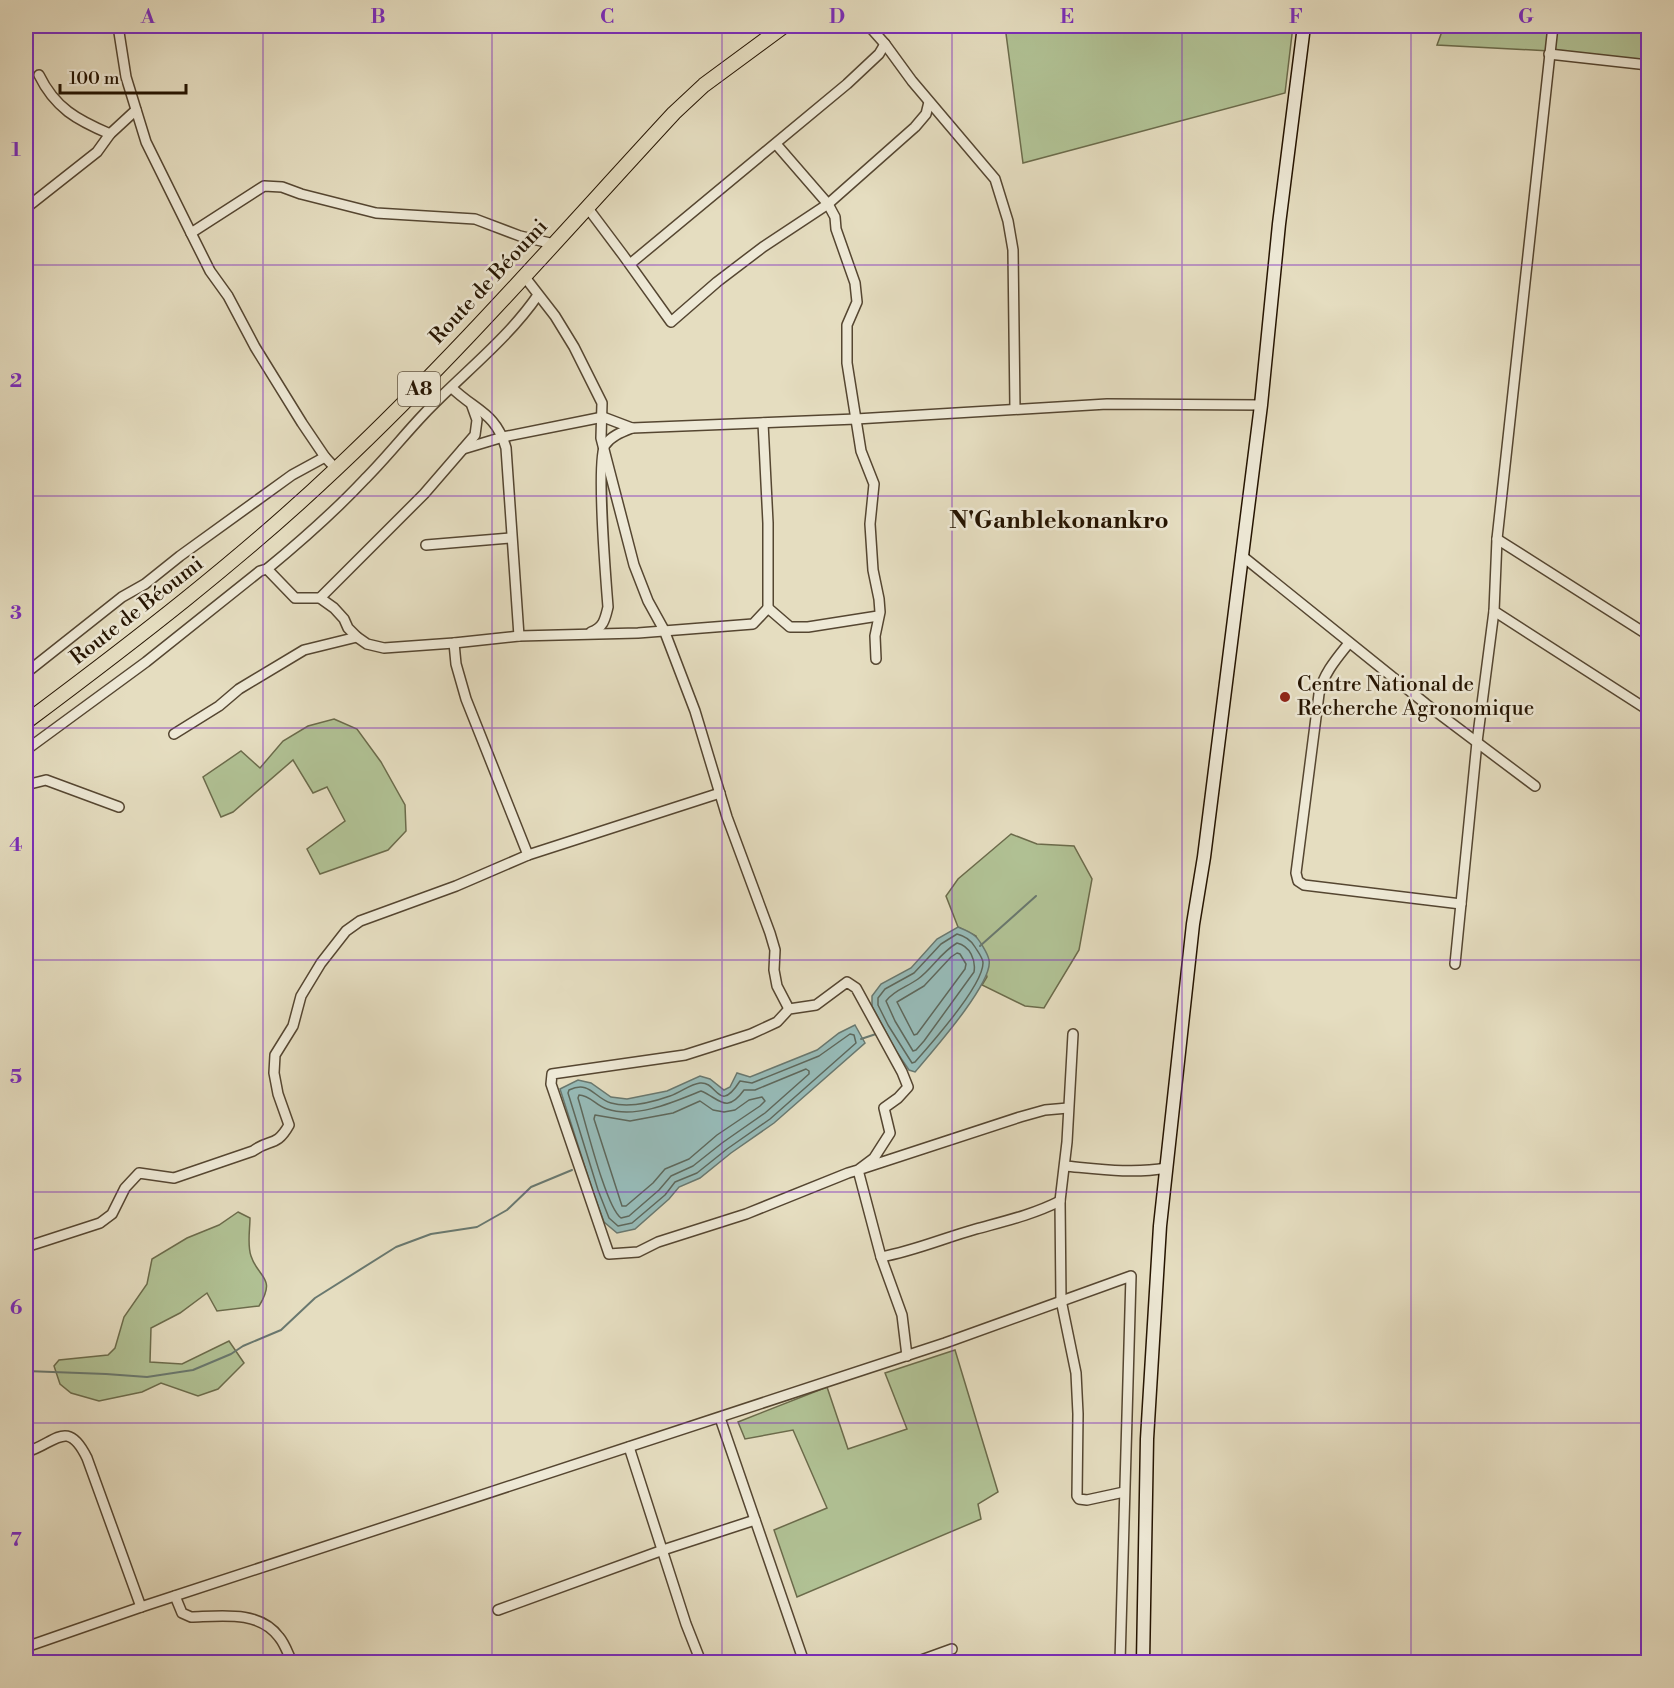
<svg xmlns="http://www.w3.org/2000/svg" width="1674" height="1688" font-family="'Libre Bodoni',serif">
<style>
.green{fill:#b1c295;stroke:#6b6b4b;stroke-width:1.5}
.water{fill:#97bbb8;stroke:#69786f;stroke-width:1.5}
.lines{fill:none;stroke-linecap:round;stroke-linejoin:round}
.shore{stroke:#5e685c;stroke-width:1.5}
.stream{stroke:#69786f;stroke-width:2}
.street-casing{stroke:#554631;stroke-width:12}
.secondary-casing{stroke:#251401;stroke-width:15}
.primary-casing{stroke:#251401;stroke-width:16}
.street{stroke:#eee9d6;stroke-width:9}
.secondary{stroke:#eee9d6;stroke-width:12}
.primary{stroke:#e5ddc0;stroke-width:14}
.grid{fill:none;stroke:#7b2cbf;stroke-width:1.5;stroke-opacity:0.55}
.poi-dot{fill:#8f2418;stroke:#eee9d6;stroke-width:2}
.labels{text-anchor:middle;dominant-baseline:central;stroke-width:5;stroke-linejoin:round;paint-order:stroke}
.shield{fill:#eee9d6;stroke:#615441;stroke-width:1.5}
.shield-label{font-size:20px;font-weight:bold;fill:#251401}
.street-label{font-size:21px;fill:#251401;stroke:#eee9d6}
.poi-label{font-size:21px;fill:#251401;stroke:#eee9d6;text-anchor:start}
.quarter-label{font-size:24px;font-weight:bold;fill:#251401;stroke:#eee9d6}
.neatline{fill:none;stroke:#7b2cbf;stroke-width:2}
.grid-label{font-size:20px;text-anchor:middle;font-weight:bold;fill:#7b2cbf}
</style>
<rect width="100%" height="100%" fill="#e5ddc0"/>
<filter id="stains"><feTurbulence type="fractalNoise" baseFrequency=".00333" numOctaves="4"/><feColorMatrix values="0 0 0 0 .2 0 0 0 0 .09 0 0 0 0 .02 0 0 0 .5 -.17"/></filter>
<radialGradient id="worn" r=".72"><stop offset=".6" stop-color="#630" stop-opacity="0"/><stop offset="1" stop-color="#630" stop-opacity=".3"/></radialGradient>
<g class="green">
<polygon points="1005,26 1293,26 1285,93 1023,163"/>
<polygon points="1444,26 1648,26 1648,62 1550,51 1437,45"/>
<polygon points="334,719 357,729 381,762 405,805 406,831 388,850 320,874 307,849 345,821 327,787 313,793 293,760 233,812 221,817 203,777 241,751 260,768 283,741 308,726"/>
<polygon points="1011,834 1037,844 1074,846 1092,879 1079,950 1044,1008 1025,1006 982,985 987,977 976,936 958,927 946,896 958,879"/>
<path d="M238,1212L250,1218C250,1229 247,1245 251,1256C258,1278 277,1277 259,1306L217,1311L207,1293L180,1313L151,1328L150,1362L182,1364L229,1341L244,1363L218,1389L198,1396L161,1383L142,1392L99,1401L71,1393L60,1384L54,1366L59,1360L108,1355L115,1348L124,1317L147,1284L152,1259L187,1238L219,1225Z"/>
<polygon points="955,1350 998,1492 978,1504 981,1519 797,1597 774,1530 827,1508 793,1430 745,1439 738,1422 827,1387 848,1449 907,1429 885,1373"/>
</g>
<g class="water">
<path d="M958,927C963,929 971,932 975,936C979,939 988,954 989,960C994,982 931,1053 915,1072L909,1070L896,1051L872,1006V996L881,984L911,968L937,939Z"/>
<polygon points="855,1025 865,1043 774,1123 731,1153 700,1178 679,1187 669,1199 635,1229 617,1233 604,1222 593,1192 560,1089 578,1080 591,1083 611,1097 627,1099 667,1091 700,1076 710,1079 724,1090 730,1087 737,1073 750,1077 817,1050 839,1033"/>
</g>
<g class="lines">
<g class="shore">
<path d="M957,934C965,936 971,940 975,947C978,952 983,958 983,963C983,985 931,1044 915,1062L912,1063L888,1025L878,1005V998L885,989L914,973L941,944Z"/>
<path d="M957,943C970,946 976,960 974,972L924,1041L916,1050L913,1051L895,1021L886,1001C894,990 907,987 918,979C933,968 940,953 957,943Z"/>
<polygon points="957,953 960,954 966,964 965,969 917,1034 914,1035 897,1002 924,986 951,957"/>
<path d="M850,1034L854,1035L856,1043L770,1119L727,1149L697,1173L675,1182L665,1195L632,1223L618,1226L609,1218L598,1190L568,1093L569,1090C590,1080 594,1098 611,1103C628,1108 653,1102 670,1096C680,1093 690,1084 700,1083C718,1081 718,1115 740,1081L752,1083L819,1056Z"/>
<path d="M806,1069L809,1071V1074L765,1113L722,1143L693,1166L671,1176L659,1190L629,1216L621,1218C606,1208 585,1120 578,1098L579,1095C590,1095 596,1106 607,1109C636,1119 674,1102 701,1091C719,1098 726,1115 744,1090H755Z"/>
<polygon points="762,1097 765,1101 760,1106 717,1135 689,1159 665,1169 653,1183 626,1206 622,1206 594,1119 595,1115 630,1121 673,1113 700,1101 713,1110 724,1112 735,1110 749,1100"/>
</g>
<g class="stream">
<polyline points="980,946 1036,896"/>
<polyline points="861,1039 879,1033"/>
<polyline points="26,1371 106,1374 147,1377 193,1370 231,1354 243,1346 281,1330 315,1298 396,1247 431,1234 477,1227 507,1210 531,1187 572,1170"/>
</g>
<g class="street-casing">
<g id="street">
<polyline points="118,26 126,77 146,142 191,233 210,271 228,296 255,347 302,423 325,457 336,469"/>
<polyline points="869,26 885,44 912,81 995,179 1008,221 1013,250 1015,409"/>
<polyline points="1553,26 1497,539 1494,611 1648,710"/>
<polyline points="1549,54 1648,65"/>
<path d="M39,75C55,108 77,120 110,134"/>
<polyline points="776,144 828,204 835,217 836,229 855,283 857,302 847,325 847,363 861,451 874,484 870,524 873,570 879,599 880,612 875,636 876,659"/>
<polyline points="587,207 623,255 671,322 717,282 763,247 828,204 915,127 926,114 929,102"/>
<polyline points="26,208 97,152 110,134 136,110"/>
<polyline points="191,233 264,186 282,187 301,194 376,213 475,219 520,236 554,244"/>
<polyline points="630,264 847,84 879,54 885,44"/>
<polyline points="524,276 555,316 574,347 602,403 601,438 634,565 648,601 664,630 695,711 727,817 770,933 775,950 774,970 777,986 789,1009"/>
<path d="M452,388C476,411 496,413 506,448L519,636"/>
<polyline points="763,423 768,523 768,608"/>
<polyline points="463,449 503,437 603,417 632,428 856,419 1107,404 1261,405"/>
<polyline points="1497,539 1648,635"/>
<polyline points="426,545 511,538"/>
<polyline points="1241,555 1426,704 1535,786"/>
<polyline points="267,569 295,598 320,598 334,608 344,619 348,628 357,637 367,644 384,648 454,643 519,636 638,633 753,624 768,608 790,627 808,627 878,616"/>
<polyline points="320,598 424,494 475,435 477,420 472,406"/>
<path d="M591,632C604,627 605,619 608,607C606,582 596,458 605,445C611,436 622,432 632,428"/>
<polyline points="454,643 456,664 466,699 528,855"/>
<path d="M1349,643C1337,658 1323,674 1319,694L1296,873L1298,881L1304,885L1461,904"/>
<polyline points="26,673 122,597 145,584 180,556 292,475 325,457"/>
<polyline points="174,734 219,706 239,689 304,650 357,637"/>
<path d="M26,750L146,662L260,571L267,569C301,541 335,511 365,479C386,458 404,435 424,414C462,374 507,340 538,295"/>
<polyline points="26,785 46,780 119,807"/>
<polyline points="1455,964 1477,742 1494,611"/>
<polyline points="1073,1034 1067,1142 1060,1201 1061,1300 1076,1373 1078,1414 1077,1496 1079,1499 1087,1500 1124,1492"/>
<path d="M1065,1166C1098,1169 1133,1174 1166,1168"/>
<path d="M26,1247L100,1223L112,1214L125,1188L139,1173L174,1178L253,1151C270,1138 276,1148 289,1125L278,1094L274,1073L275,1055L293,1026L301,996L321,963L346,931L360,921L456,886L528,855L720,793"/>
<path d="M881,1257C914,1251 944,1238 976,1229C1005,1221 1032,1215 1060,1201"/>
<polyline points="907,1356 902,1315 881,1257 858,1170 874,1158 890,1133 884,1108 898,1098 908,1087 902,1072 856,988 847,982 816,1005 789,1009 777,1022 751,1034 685,1055 552,1074 551,1084 609,1254 638,1252 658,1242 746,1214 848,1173 858,1170 1020,1117 1045,1110 1068,1108"/>
<polyline points="720,1418 804,1662"/>
<polyline points="629,1447 686,1624 701,1662"/>
<path d="M26,1452C55,1444 67,1417 87,1458L141,1607"/>
<path d="M175,1596L182,1613L191,1617C221,1616 259,1610 279,1637C285,1644 288,1654 292,1662"/>
<polyline points="498,1610 663,1550 755,1520"/>
<polyline points="26,1647 141,1607 945,1343 1131,1276 1120,1662"/>
<polyline points="916,1662 952,1649"/>
</g>
</g>
<g class="secondary-casing">
<polyline id="secondary" points="1143,1662 1147,1439 1160,1226 1193,924 1204,857 1261,405 1279,224 1304,26"/>
</g>
<g class="primary-casing">
<path id="primary" d="M26,722C133,642 240,560 337,468C456,356 563,233 674,113L704,85L784,26"/>
</g>
<use href="#street" class="street"/>
<use href="#secondary" class="secondary"/>
<use href="#primary" class="primary"/>
</g>
<path class="grid" d="M263,26V1662M492,26V1662M722,26V1662M952,26V1662M1182,26V1662M1411,26V1662M26,265H1648M26,496H1648M26,728H1648M26,960H1648M26,1192H1648M26,1423H1648"/>
<circle class="poi-dot" cx="1285" cy="697" r="6"/>
<g class="labels">
<rect class="shield" x="398" y="372" width="42" height="34" rx="4.5"/>
<g class="shield-label">
<text x="419" y="389">A8</text>
</g>
<g class="street-label">
<text transform="translate(489 282) rotate(-47)">Route de Béoumi</text>
<text transform="translate(137 611) rotate(-38)">Route de Béoumi</text>
</g>
<g class="poi-label">
<text x="1297" y="685">Centre National de<tspan x="1297" dy="24">Recherche Agronomique</tspan></text>
</g>
<g class="quarter-label">
<text x="1059" y="521">N'Ganblekonankro</text>
</g>
</g>
<rect width="1674" height="1688" fill="none" stroke="#e5ddc0" stroke-width="66"/>
<path d="M60 84v9h126v-9" fill="none" stroke="#251401" stroke-width="3"/>
<text x="69" y="84" font-size="18" fill="#251401" stroke="#eee9d6" stroke-width="4.5" paint-order="stroke">100 m</text>
<rect x="33" y="33" width="1608" height="1622" class="neatline"/>
<g class="grid-label">
<text x="148" y="23">A</text>
<text x="378" y="23">B</text>
<text x="607" y="23">C</text>
<text x="837" y="23">D</text>
<text x="1067" y="23">E</text>
<text x="1296" y="23">F</text>
<text x="1526" y="23">G</text>
<text x="16" y="156">1</text>
<text x="16" y="387">2</text>
<text x="16" y="619">3</text>
<text x="16" y="851">4</text>
<text x="16" y="1083">5</text>
<text x="16" y="1314">6</text>
<text x="16" y="1546">7</text>
</g>
<rect width="100%" height="100%" filter="url(#stains)"/>
<rect width="100%" height="100%" fill="url(#worn)"/>
</svg>
